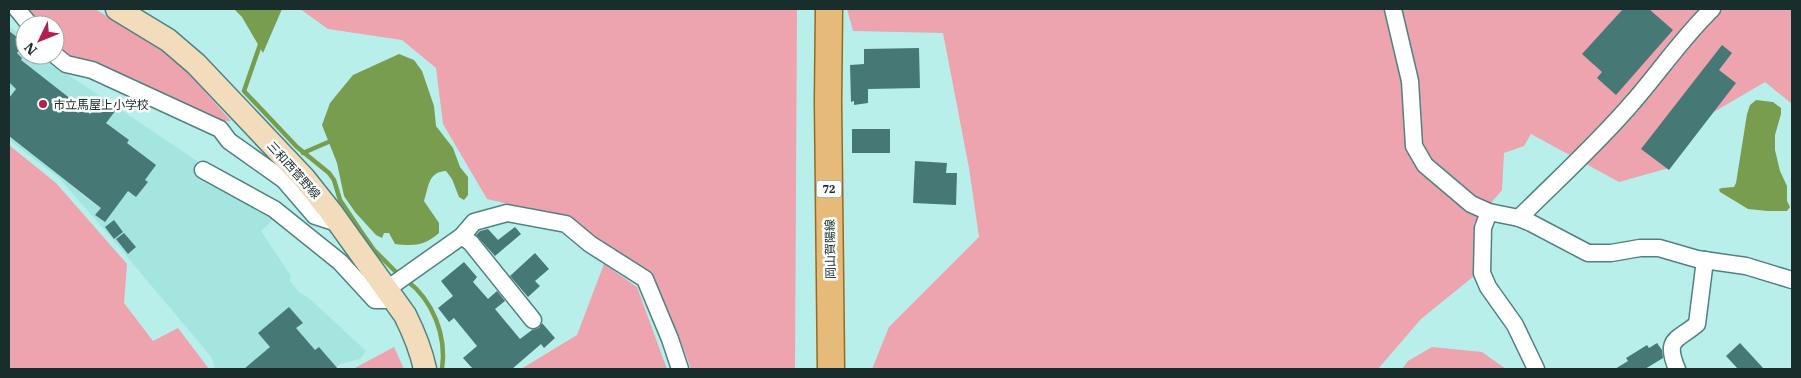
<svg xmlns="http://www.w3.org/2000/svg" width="1801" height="378" font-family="'IBM Plex Serif','Noto Sans JP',serif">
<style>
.built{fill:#a5e5e0}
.green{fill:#eda4ae}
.water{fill:#789d4f}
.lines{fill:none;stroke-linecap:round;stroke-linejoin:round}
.stream{stroke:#789d4f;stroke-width:4.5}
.building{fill:#467975}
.minor-casing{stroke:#50827f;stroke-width:19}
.secondary-casing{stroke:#50827f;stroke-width:25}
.primary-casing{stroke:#946b23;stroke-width:29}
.minor{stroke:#fff;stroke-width:16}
.secondary{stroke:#f3dcbc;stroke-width:22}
.primary{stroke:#e6ba78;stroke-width:26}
.poi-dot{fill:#b2204d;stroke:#fff;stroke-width:2}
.labels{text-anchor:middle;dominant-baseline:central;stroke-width:5;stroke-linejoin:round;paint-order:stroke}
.shield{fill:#fff;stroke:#5d6c6b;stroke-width:1}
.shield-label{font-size:11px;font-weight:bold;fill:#182d2c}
.poi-label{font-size:12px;fill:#182d2c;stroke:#fff;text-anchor:start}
.street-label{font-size:12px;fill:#182d2c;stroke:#fff}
</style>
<rect width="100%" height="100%" fill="#b9efea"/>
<polygon class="built" points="9,26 25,38 25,55 39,55 200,163 195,174 249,199 275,218 261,231 291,276 290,281 299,292 310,299 366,351 360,359 340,364 335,369 215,369 212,358 108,234 59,178 9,140"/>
<g class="green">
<polygon points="25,9 95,9 176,59 231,121 218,121 70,60 55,46 55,25 38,25"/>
<polygon points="300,9 797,9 795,369 691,369 681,342 652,274 567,218 487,199 443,124 436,68 402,40 328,29"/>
<polygon points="847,9 1792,9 1792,104 1765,82 1695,123 1669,168 1619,182 1531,134 1524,146 1504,153 1502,190 1474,223 1474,276 1421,319 1378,369 872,369 889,327 979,237 969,168 943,33 853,31"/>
<polygon points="9,145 56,183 127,264 124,303 153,341 178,328 209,369 9,369"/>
<polygon points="604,264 637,287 667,369 521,369 577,335"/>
<polygon points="394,347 404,369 353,369"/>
<polygon points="1432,347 1482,352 1506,369 1402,369 1408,361"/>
</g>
<g class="water">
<polygon points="234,9 282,9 263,53 242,17"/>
<path d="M399,54L414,60L422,71L434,106L436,126L453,148L460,167L468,177V195L464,200L459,197L452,179L446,171C428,172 429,186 424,201L439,223V233C424,246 414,246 395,244L389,233H384L382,238L376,235L355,212L344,196L337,163L322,125L330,103L353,75Z"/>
<polygon points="1756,100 1773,102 1781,108 1781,114 1775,135 1775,150 1780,171 1787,186 1787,201 1790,207 1787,211 1768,211 1748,209 1720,192 1719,189 1722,188 1734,187 1736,183 1747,114 1750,105"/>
</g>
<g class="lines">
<g class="stream">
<polyline points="261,42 244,91 297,147 329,173 334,180 340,200 360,230 374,250 400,276"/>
<polyline points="303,153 333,140"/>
<path d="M406,280C433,300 447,336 442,369"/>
</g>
</g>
<g class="building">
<polygon points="1623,9 1649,9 1673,30 1616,95 1597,78 1602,72 1582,54"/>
<polygon points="9,31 25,43 17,53 22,58 21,60 90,114 103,99 116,110 106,123 129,140 127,143 156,165 145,180 148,182 136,197 128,191 105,222 95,215 101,208 9,136 9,98 16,89 9,82"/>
<polygon points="1722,45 1732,53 1719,70 1736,83 1669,170 1641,149"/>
<polygon points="919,48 920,88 868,89 868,103 854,105 854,101 851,102 850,65 864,64 864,49"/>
<rect x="852" y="129" width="38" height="24"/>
<polygon points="915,161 947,163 946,173 957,173 956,205 913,203"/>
<polygon points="114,220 123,232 114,239 105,227"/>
<polygon points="515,227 521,234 495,256 476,235 480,231 488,229 498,240"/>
<polygon points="124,233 136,247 128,254 116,239"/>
<polygon points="535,253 549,269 535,281 540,286 528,297 510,276"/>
<polygon points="464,262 477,277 473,282 488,299 497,291 505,301 495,309 520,339 532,330 539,328 542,323 555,338 544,348 541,344 512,369 473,369 463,358 477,346 454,318 449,322 438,308 453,296 441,281"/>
<polygon points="289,307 303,323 296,328 315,350 319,347 338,369 244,369 270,347 258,333"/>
<polygon points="1657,343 1662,350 1663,358 1645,369 1615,369 1628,361 1626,358 1647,345 1649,348"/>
<polygon points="1740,343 1764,369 1738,369 1726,356"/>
</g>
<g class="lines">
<g class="minor-casing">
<g id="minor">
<polyline points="17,9 30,25"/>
<polyline points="1393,9 1410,81 1414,146 1425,165 1471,204 1489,212 1519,218 1531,223 1588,253 1611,253 1640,248 1659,248 1697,259 1746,266 1792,280"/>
<polyline points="55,55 66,64 92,70 220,129 229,141 284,180 315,216 340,224"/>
<polyline points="203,170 274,209 340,262 375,300 394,300"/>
<polyline points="1489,212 1483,228 1482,273 1488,287 1515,325 1536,369"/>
<path d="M1519,218C1557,180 1598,143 1633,102C1660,71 1683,37 1712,9"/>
<polyline points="462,236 471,243 533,320"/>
<polyline points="387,289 462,236 474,222 507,213 566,224 590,244 645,279 670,339 680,369"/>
<path d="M1677,369C1664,338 1677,341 1697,324L1705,260"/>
</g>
</g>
<g class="secondary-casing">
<path id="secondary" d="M117,9L168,40L196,64L304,178L331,212L405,315C414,333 421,350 425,369"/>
</g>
<g class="primary-casing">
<polyline id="primary" points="829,9 828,102 831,369"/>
</g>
<use href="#minor" class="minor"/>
<use href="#secondary" class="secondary"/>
<use href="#primary" class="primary"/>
</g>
<circle class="poi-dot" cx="43" cy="104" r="5"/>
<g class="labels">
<rect class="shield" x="816.5" y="180.5" width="25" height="17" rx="4"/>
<g class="shield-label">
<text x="829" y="189">72</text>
</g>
<g class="poi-label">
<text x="53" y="104">市立馬屋上小学校</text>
</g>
<g class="street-label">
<text transform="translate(294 170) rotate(48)">三和西菅野線</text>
<text transform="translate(830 249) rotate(-91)">岡山賀陽線</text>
</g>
</g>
<rect width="1801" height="378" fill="none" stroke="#182d2c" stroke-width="20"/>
<g transform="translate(40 40) rotate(227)"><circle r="24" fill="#ffffff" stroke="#a3abab"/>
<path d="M0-4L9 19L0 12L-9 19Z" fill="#b2204d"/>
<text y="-8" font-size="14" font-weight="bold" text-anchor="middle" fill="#182d2c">N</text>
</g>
</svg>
